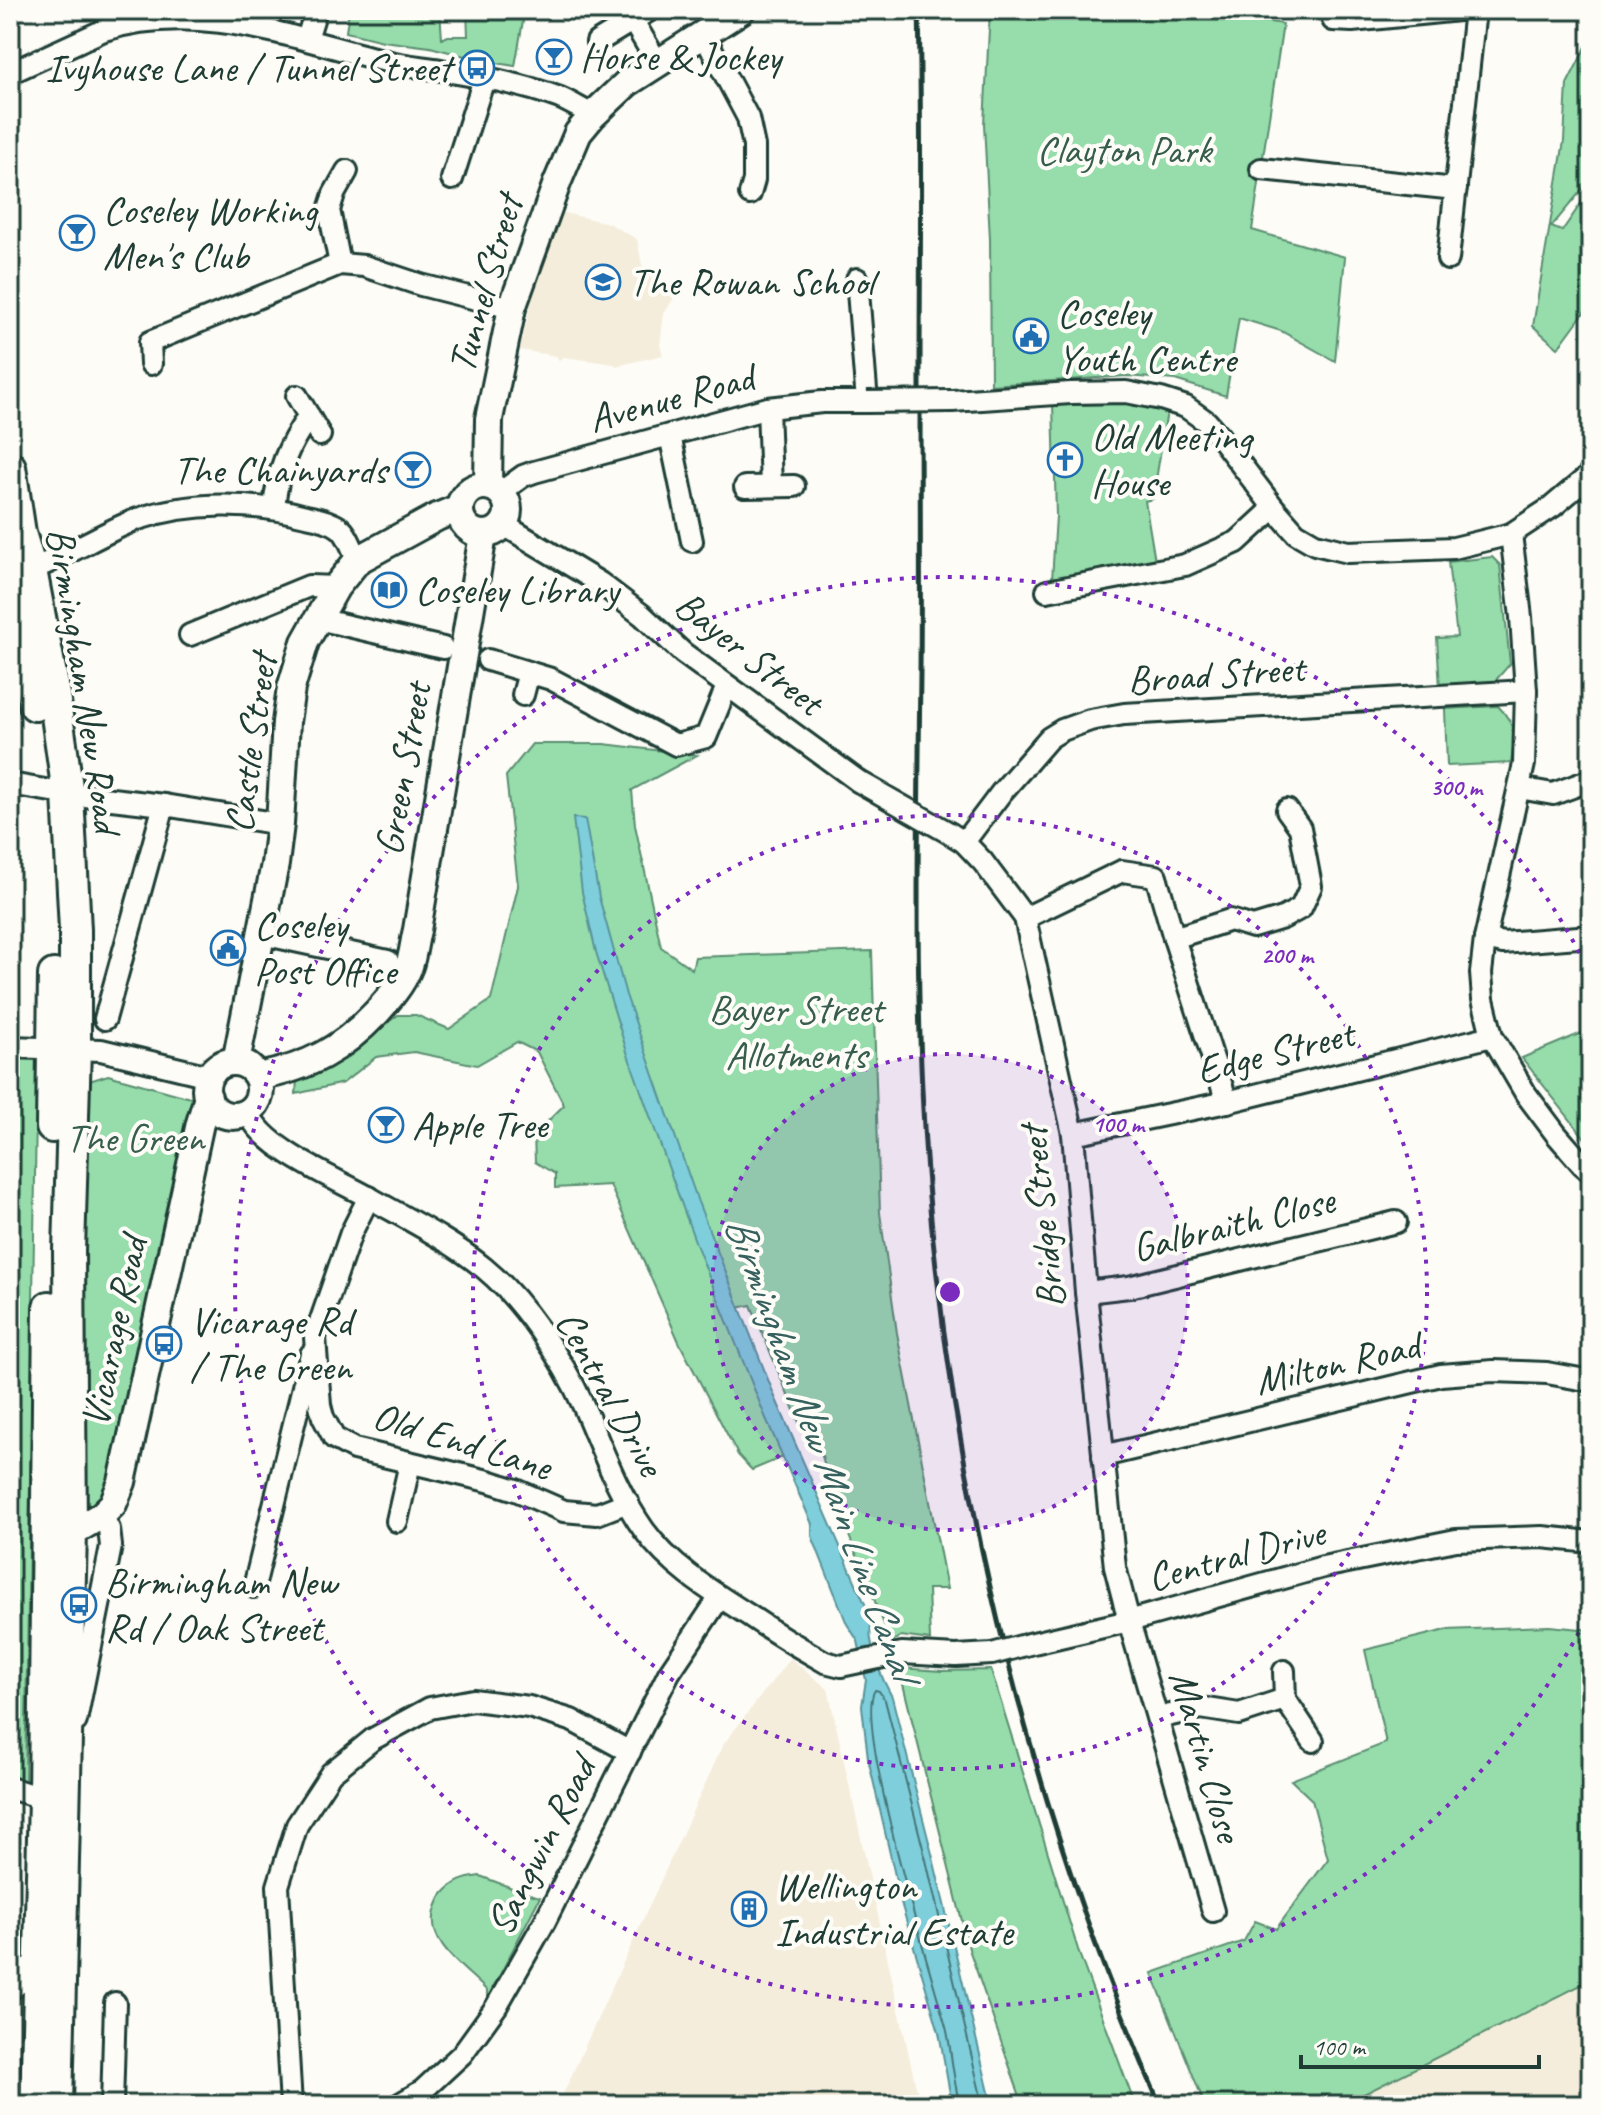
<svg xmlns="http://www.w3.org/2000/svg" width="1601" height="2115" font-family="Caveat,sans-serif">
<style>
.built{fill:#f5eddb}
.green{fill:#96ddab;stroke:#5a8d70;stroke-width:2}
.water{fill:#7fcedc;stroke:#599499;stroke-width:2}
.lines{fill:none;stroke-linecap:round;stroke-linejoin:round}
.shore{stroke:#457777;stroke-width:2}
.minor-casing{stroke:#1f3d34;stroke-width:26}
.major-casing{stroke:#1f3d34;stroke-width:32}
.highway-casing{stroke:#1f3d34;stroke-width:36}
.minor{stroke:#fdfcf7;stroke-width:20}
.major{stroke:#fdfcf7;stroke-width:26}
.highway{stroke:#fdfcf7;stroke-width:30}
.rail{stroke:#1f3d34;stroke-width:5}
.minor-bridge-casing{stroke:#1f3d34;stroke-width:26;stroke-linecap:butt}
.minor-bridge{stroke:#fdfcf7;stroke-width:20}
.ring{fill:none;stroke:#7b2cbf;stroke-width:4;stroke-dasharray:4 8}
.labels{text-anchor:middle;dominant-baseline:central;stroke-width:8;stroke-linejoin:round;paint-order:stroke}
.poi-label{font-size:40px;fill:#1f3d34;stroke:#fdfcf7;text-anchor:start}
.park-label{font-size:40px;fill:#375d4c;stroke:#fdfcf7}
.street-label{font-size:40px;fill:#1f3d34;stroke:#fdfcf7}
.water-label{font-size:42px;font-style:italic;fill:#37615e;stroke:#fdfcf7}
.centre{fill:#7b2cbf;stroke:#fdfcf7;stroke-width:4}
.ring-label{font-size:24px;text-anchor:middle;font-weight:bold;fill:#7b2cbf;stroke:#fdfcf7;stroke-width:8;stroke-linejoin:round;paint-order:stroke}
</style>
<rect width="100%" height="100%" fill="#fdfcf7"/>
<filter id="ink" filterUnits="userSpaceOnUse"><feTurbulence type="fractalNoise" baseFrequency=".0125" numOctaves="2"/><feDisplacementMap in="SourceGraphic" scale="16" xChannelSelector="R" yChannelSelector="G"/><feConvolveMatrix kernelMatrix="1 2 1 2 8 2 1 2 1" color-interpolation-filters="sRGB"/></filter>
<g filter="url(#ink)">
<g class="built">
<polygon points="560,212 608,223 637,239 642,265 679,290 664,314 660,345 663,355 616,366 614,364 564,357 559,360 556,356 520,350 531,303"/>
<polygon points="790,1658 828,1689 920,2105 558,2105 723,1745"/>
<polygon points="1591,1980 1591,2105 1342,2105 1526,2013"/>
</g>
<g class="green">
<polygon points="349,10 440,10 442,39 448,36 468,36 467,10 525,10 515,66 484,61 430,47 383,41 346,32"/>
<polygon points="990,10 1188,10 1283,24 1252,230 1345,257 1335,361 1281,331 1239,318 1226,396 1175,380 1127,376 991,385 990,239 984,124"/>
<polygon points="1591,37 1591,179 1551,227 1562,231 1591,189 1591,303 1558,348 1533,326 1564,141 1567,84"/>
<polygon points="1126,400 1168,405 1153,499 1145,501 1156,567 1052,580 1056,516 1053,402"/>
<polygon points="1492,557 1500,565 1510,664 1495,681 1440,688 1437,638 1457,637 1448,562"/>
<path d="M1498,706C1517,725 1515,738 1511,763L1447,766L1445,709Z"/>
<polygon points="532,744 604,744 697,755 632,790 635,825 661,947 692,969 695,957 872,951 880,1213 897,1333 947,1589 928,1589 930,1640 901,1636 891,1642 833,1495 822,1456 805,1437 751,1305 724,1311 783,1457 752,1470 738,1455 680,1344 610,1185 555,1188 555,1174 535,1162 534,1135 564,1105 537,1052 517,1042 477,1065 414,1052 376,1057 343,1083 296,1094 297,1079 326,1068 398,1015 416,1015 449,1029 491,1000 518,886 506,776"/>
<polygon points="1591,1029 1591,1146 1522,1058"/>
<polygon points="10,1052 37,1054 25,1784 10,1780"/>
<polygon points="108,1075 198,1100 110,1491 82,1512 83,1083"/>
<polygon points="1549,1626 1591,1630 1591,1980 1342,2105 1205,2105 1152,1973 1244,1941 1255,1921 1276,1929 1328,1859 1312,1800 1291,1780 1386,1743 1365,1650 1446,1630"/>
<polygon points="899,1668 942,1671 991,1670 1080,1956 1135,2105 1023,2105 969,1949"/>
<path d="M480,1876L520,1891L540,1897L487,2000V1991C467,1969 426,1945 435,1911C437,1904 438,1900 443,1894C454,1881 464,1878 480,1876Z"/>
</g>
<path class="water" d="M573,818L585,819L599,897L626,995L698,1202L775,1397L869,1613C873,1625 869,1629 871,1640C874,1660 882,1679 892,1697L933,1858L992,2105H952L939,2032L902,1906L868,1758L862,1706L866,1680L858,1641L847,1624L812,1536V1524L765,1416L696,1244L628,1055L596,952L582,892Z"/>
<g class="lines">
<path class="shore" d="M959,2105C958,2095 955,2085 954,2075C951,2059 950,2042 946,2027C932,1977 853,1721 875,1690L879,1691L885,1700L926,1860L983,2105"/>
<g class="minor-casing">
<g id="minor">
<polyline points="1333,20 1352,21 1459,10"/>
<polyline points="633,21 657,62"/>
<polyline points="704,35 748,118 754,146 754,180 750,194"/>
<polyline points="307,39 316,10"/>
<polyline points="597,42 650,10"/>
<path d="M10,73L104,30C200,0 294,39 386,61C404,66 423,67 441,70C481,77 523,84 560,98C572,103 582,110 593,115"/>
<polyline points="1261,169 1456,189"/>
<polyline points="452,179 484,79"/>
<polyline points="1448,259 1475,10"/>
<polyline points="340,264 329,210 334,194 347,171"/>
<polyline points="151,364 150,342 340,264 364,266 421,285 512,308"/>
<polyline points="297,396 320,435"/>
<polyline points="952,401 1071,393 1126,392 1161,399 1186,407 1207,422 1220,437 1274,508 1296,533 1315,544 1348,552 1454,548 1511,534 1552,507 1591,474"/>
<polyline points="768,408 771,486"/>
<polyline points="670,435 692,541"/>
<polyline points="745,487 794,486"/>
<polyline points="501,492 523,476 534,472 768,408 822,402 867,402 857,279"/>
<path d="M274,507C278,470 287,447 309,416"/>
<polyline points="504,525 600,583 642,615 683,653 858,781"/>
<polyline points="1511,534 1521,617 1526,691 1524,764 1485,939 1481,973 1483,999 1492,1036 1526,1094 1556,1134 1582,1164 1591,1172"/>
<path d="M21,573C62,560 98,534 138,519C191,501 253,502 306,516C317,518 332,522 340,528C348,534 353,551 358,560"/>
<polyline points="1047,591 1185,565 1237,542 1274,508"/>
<polyline points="318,619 443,648"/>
<polyline points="190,635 309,586 336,587"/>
<polyline points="488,660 551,679 676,745 706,737 727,686"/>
<polyline points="523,695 529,672"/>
<polyline points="10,784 51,791"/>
<polyline points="1519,788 1553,794 1591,780"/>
<polyline points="68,794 164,805 280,824"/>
<polyline points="951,834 964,842 983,862 1025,918 1073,1134 1086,1292 1115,1567 1129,1621 1213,1911"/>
<polyline points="964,842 1001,793 1049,738 1062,730 1090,720 1124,714 1526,691"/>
<polyline points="1025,918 1122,871 1156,876 1174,938 1227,1102"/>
<polyline points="262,934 388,961"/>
<polyline points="1174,938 1230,920 1253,927 1283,918 1301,908 1311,886 1300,828 1287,810"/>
<polyline points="1485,939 1503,943 1591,936"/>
<polyline points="105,1019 164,805"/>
<polyline points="10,1047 101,1050 209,1076"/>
<path d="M248,1112C264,1150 335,1178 370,1198C407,1219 451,1241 484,1268C522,1299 563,1360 583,1405C601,1446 618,1494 644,1530C671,1567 709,1590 747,1614C772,1631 798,1647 825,1662L841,1666L902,1653L956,1656"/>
<polyline points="1073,1134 1227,1102 1492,1036"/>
<polyline points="369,1197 351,1233 315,1337 320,1405 323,1417 334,1438 354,1449 488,1481 516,1490 564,1511 597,1514 628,1502"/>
<polyline points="1086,1292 1129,1287 1396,1222"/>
<polyline points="1103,1456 1441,1375 1493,1371 1547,1373 1591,1381"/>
<polyline points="397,1521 410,1463"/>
<polyline points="254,1587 311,1354"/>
<polyline points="1029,1644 1129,1621 1323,1567 1456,1540 1542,1537 1591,1542"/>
<polyline points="1284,1671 1285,1699 1313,1741"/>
<polyline points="1158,1718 1201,1708 1239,1714 1285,1699"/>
<polyline points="76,1721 111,1546 109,1529 102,1515"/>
<polyline points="10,1788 44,1799"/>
<polyline points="112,2105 115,2003"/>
<polyline points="291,2105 278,1886 297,1825 331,1773 373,1739 430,1708 473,1700 529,1707 571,1720 630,1752"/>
<polyline points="398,2105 422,2091 462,2054 496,2007 545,1921 669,1673 720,1597"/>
</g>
</g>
<g class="major-casing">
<g id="major">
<circle cx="484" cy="510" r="24"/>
<polyline points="488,486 489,419 512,308 557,183 578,133 593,115 627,83 741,10"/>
<circle cx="233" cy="1089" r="27"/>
<polyline points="236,1062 275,864 280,824 286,722 291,688 305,642 336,587 358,560 437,517 459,508"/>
<path d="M258,1077C309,1067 341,1050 377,1012C389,999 402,984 409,966C413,955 414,942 417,930L483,535"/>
<polyline points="54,1533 71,1533 102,1515 113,1504 122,1482 200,1123 208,1097"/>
<polyline points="10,1986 38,1964 54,1960"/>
</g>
</g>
<g class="highway-casing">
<g id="highway">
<polyline points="10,467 20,533 31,570 52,680 68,794 75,930 75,1048 69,1251 71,1533 57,2105"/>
<polyline points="10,582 35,705"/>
<polyline points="52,1127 54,975"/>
<polyline points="36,2105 44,1799 49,1307"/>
</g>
</g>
<use href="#minor" class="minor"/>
<use href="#major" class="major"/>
<use href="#highway" class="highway"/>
<path class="rail" d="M919,10C922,135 920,260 920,384C920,481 921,577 920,673C918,848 914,1022 929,1197C956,1509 1035,1818 1160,2105"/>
<g class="minor-bridge-casing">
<g id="minor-bridge">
<polyline points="867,402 952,401"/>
<polyline points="858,781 951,834"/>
<polyline points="956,1656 992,1654 1029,1644"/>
</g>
</g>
<use href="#minor-bridge" class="minor-bridge"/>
</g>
</g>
<circle cx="950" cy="1292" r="238" fill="#7b2cbf" fill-opacity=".12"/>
<g class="ring">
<circle cx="950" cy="1292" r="238"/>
<circle cx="950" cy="1292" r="477"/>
<path d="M1590 1611A715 715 0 1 1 1590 973"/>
</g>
<defs>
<g id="bar-ring" transform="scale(1.8)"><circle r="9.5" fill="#fdfcf7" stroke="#1f6fb2" stroke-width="1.5"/><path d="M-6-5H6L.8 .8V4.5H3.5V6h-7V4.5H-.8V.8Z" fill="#1f6fb2"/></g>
<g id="bus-ring" transform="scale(1.8)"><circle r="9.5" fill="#fdfcf7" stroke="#1f6fb2" stroke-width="1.5"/><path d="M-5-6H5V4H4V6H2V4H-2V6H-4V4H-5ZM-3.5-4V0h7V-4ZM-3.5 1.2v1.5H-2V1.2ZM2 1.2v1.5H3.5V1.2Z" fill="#1f6fb2"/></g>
<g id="school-ring" transform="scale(1.8)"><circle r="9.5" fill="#fdfcf7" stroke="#1f6fb2" stroke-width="1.5"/><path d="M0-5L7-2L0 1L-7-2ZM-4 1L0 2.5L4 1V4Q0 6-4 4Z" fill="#1f6fb2"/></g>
<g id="civic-ring" transform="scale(1.8)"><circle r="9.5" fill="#fdfcf7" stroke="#1f6fb2" stroke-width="1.5"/><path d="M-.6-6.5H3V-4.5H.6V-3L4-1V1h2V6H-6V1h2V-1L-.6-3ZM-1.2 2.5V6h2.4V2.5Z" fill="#1f6fb2"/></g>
<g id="church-ring" transform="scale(1.8)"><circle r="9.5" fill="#fdfcf7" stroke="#1f6fb2" stroke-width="1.5"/><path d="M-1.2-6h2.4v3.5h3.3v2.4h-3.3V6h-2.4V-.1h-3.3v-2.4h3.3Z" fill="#1f6fb2"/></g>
<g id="library-ring" transform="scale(1.8)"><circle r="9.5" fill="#fdfcf7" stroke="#1f6fb2" stroke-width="1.5"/><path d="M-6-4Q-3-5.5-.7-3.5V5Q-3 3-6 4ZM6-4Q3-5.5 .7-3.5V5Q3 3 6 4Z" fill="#1f6fb2"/></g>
<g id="building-ring" transform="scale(1.8)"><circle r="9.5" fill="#fdfcf7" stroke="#1f6fb2" stroke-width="1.5"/><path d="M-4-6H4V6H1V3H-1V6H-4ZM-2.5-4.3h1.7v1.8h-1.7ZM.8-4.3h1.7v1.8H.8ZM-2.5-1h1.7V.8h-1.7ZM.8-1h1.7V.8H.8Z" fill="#1f6fb2"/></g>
</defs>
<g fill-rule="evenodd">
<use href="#bar-ring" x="554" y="57"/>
<use href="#bus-ring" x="477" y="68"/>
<use href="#bar-ring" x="77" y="233"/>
<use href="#school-ring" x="603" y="282"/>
<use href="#civic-ring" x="1031" y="336"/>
<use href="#church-ring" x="1065" y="460"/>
<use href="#bar-ring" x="413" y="470"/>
<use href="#library-ring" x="389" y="590"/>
<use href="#civic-ring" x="228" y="948"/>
<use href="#bar-ring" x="386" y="1125"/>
<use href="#bus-ring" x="164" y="1344"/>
<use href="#bus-ring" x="79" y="1605"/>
<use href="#building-ring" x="749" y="1909"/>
</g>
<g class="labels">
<g class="poi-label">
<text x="580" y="57">Horse &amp; Jockey</text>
<text x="451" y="68" text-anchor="end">Ivyhouse Lane / Tunnel Street</text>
<text x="103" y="210">Coseley Working<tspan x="103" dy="46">Men's Club</tspan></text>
<text x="629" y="282">The Rowan School</text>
<text x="1057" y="313">Coseley<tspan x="1057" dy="46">Youth Centre</tspan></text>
<text x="1091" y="437">Old Meeting<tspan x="1091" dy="46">House</tspan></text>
<text x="387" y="470" text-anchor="end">The Chainyards</text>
<text x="415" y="590">Coseley Library</text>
<text x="254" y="925">Coseley<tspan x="254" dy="46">Post Office</tspan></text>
<text x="412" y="1125">Apple Tree</text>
<text x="190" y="1321">Vicarage Rd<tspan x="190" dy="46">/ The Green</tspan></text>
<text x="105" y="1582">Birmingham New<tspan x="105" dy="46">Rd / Oak Street</tspan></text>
<text x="775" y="1886">Wellington<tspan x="775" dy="46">Industrial Estate</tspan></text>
</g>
<g class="park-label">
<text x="1124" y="150">Clayton Park</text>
<text x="796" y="1009">Bayer Street<tspan x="796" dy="46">Allotments</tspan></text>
<text x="135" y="1138">The Green</text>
</g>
<g class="street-label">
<text transform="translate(485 284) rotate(-74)">Tunnel Street</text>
<text transform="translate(671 398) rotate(-15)">Avenue Road</text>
<text transform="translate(749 653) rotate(38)">Bayer Street</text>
<text transform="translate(1216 674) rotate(-4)">Broad Street</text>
<text transform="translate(84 680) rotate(81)">Birmingham New Road</text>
<text transform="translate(251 743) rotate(-82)">Castle Street</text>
<text transform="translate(403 769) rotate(-80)">Green Street</text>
<text transform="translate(1275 1052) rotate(-14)">Edge Street</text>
<text transform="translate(1042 1217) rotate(-96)">Bridge Street</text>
<text transform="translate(1233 1224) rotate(-14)">Galbraith Close</text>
<text transform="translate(114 1332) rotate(-78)">Vicarage Road</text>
<text transform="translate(1337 1363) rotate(-13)">Milton Road</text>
<text transform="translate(610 1393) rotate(61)">Central Drive</text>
<text transform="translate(462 1441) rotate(17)">Old End Lane</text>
<text transform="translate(1236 1555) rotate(-15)">Central Drive</text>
<text transform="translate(1206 1756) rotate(74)">Martin Close</text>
<text transform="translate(541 1846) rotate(-63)">Sangwin Road</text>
</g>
<g class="water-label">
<text transform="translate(821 1447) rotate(70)">Birmingham New Main Line Canal</text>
</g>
</g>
<circle cx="950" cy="1292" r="12" class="centre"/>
<g class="ring-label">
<text x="1456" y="795">300 m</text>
<text x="1287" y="963">200 m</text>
<text x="1118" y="1132">100 m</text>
</g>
<rect width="1601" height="2115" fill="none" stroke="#fdfcf7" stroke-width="40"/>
<rect x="20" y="20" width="1561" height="2075" fill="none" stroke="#1f3d34" stroke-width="3" filter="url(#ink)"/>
<path d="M1301 2055v12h238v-12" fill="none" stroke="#1f3d34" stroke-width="4"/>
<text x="1313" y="2055" font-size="24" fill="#1f3d34" stroke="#fdfcf7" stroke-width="6" paint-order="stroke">100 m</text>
</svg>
